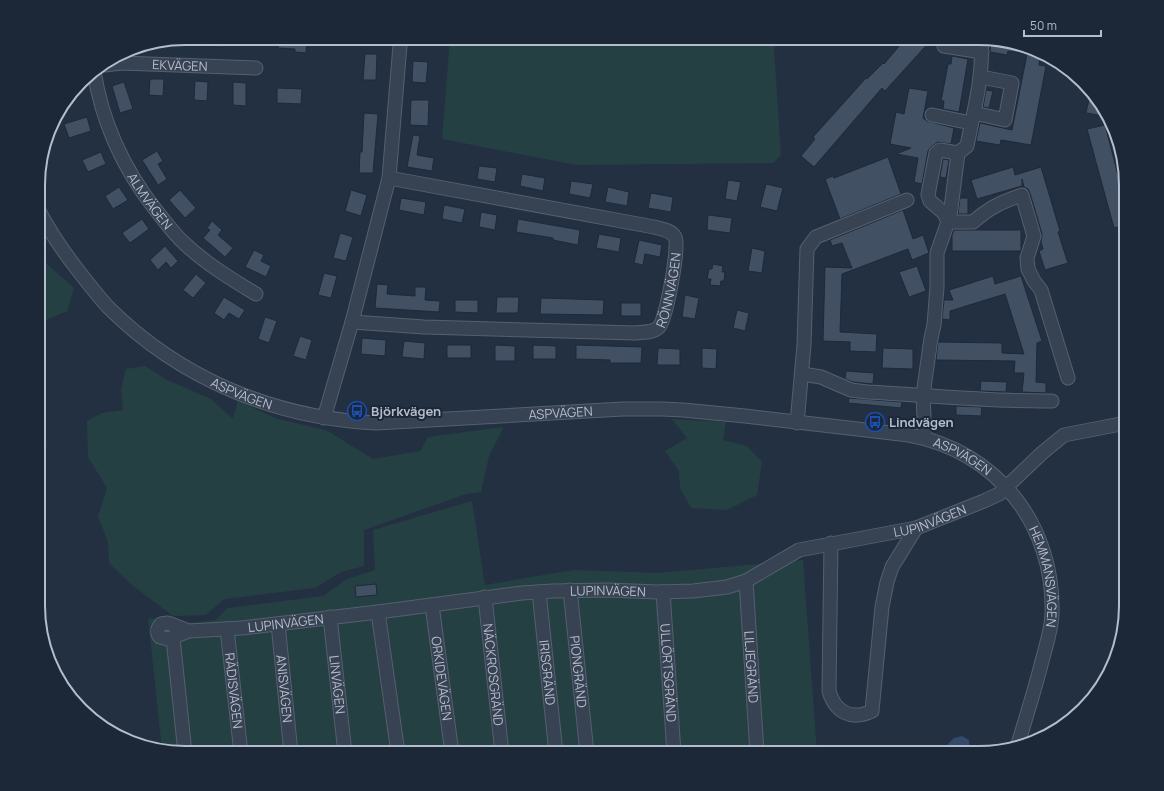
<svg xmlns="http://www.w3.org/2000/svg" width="1164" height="791" font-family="Manrope,sans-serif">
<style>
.green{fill:#254043}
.water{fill:#354b6a}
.building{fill:#425064;stroke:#1e2939}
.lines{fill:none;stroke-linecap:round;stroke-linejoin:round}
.minor-casing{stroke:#55606f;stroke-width:15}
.minor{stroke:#374252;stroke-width:13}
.labels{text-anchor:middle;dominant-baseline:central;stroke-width:4;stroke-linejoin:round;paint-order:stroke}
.street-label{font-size:13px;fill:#b4bdcc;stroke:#1c2737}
.poi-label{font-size:13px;font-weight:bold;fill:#b4bdcc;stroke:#1c2737;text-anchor:start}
.rim{fill:none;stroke:#b4bdcc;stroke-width:2}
</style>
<rect width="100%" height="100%" fill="#233042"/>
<g class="green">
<polygon points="450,38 778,38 774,50 781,155 773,163 576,165 442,139"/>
<polygon points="39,257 74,288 67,311 39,323"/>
<polygon points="145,366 167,380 211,399 233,419 238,401 278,419 326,430 373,459 420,451 428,437 504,427 489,456 481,492 466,494 364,530 364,566 341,572 315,588 224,599 206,615 173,616 132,585 109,563 108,542 98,517 107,488 88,457 87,421 102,413 123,410 121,389 126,369"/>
<polygon points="39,414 47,443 39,446"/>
<polygon points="672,419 726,422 723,440 747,446 762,462 757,495 727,510 691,508 680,488 679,471 665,451 687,438"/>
<polygon points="472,501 485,585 574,570 658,573 803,560 817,753 185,753 162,749 148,618 188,623 216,620 227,608 323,596 347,579 375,570 373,530"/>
</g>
<polygon class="water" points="962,736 969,740 970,753 939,753 954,738"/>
<g class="building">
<polygon points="199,38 223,38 223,47 199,46"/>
<polygon points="278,38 307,38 306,53 295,52 295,49 278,48"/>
<polygon points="906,38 933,38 885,91 882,88 814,167 801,156 815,139 813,137 866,78 867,79 883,63 884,64"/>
<polygon points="991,40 1026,46 1045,55 1044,58 1040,57 1039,65 1046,66 1031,145 1001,140 1000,145 976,141 980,123 1012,130 1027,54 1008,51 1007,55 990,52"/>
<polygon points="365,54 377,54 376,80 363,80"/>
<polygon points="952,56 968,59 959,112 943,109 944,101 941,101 948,64 951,64"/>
<polygon points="413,61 428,62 426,83 412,82"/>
<polygon points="150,79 164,79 163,96 149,95"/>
<polygon points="195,81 208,82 207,101 194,100"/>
<polygon points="124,82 133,109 120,113 112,86"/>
<polygon points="233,82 246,83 246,106 233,105"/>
<polygon points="277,88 302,89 301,104 277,103"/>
<polygon points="909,88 928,91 923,118 927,121 954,128 951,144 938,142 931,147 928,151 922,184 914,182 918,158 896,154 911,148 890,144 896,112 904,114"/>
<polygon points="986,90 993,91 989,108 983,107"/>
<polygon points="1090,94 1105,111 1104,116 1086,113"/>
<polygon points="411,100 429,100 428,126 410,125"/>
<polygon points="364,113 378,114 373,173 359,173 360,152 362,152"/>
<polygon points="87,117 91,131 69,138 64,124"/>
<polygon points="1105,125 1119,179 1121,178 1126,196 1126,225 1114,228 1087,129"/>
<polygon points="413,135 420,136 417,155 434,158 432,171 407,167"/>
<polygon points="157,151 163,161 158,164 167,179 158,185 142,160"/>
<polygon points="101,152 106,164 88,172 82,160"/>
<polygon points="888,157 901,194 840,219 825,179 833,176 834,178"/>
<polygon points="943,159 949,160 946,178 940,177"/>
<polygon points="479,166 497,168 495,182 477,179"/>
<polygon points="1013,167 1015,175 1041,167 1060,231 1058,232 1068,263 1045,270 1039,251 1043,249 1041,242 1042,234 1030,193 1028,189 1024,187 1022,179 1022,186 977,199 971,180"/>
<polygon points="522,174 545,178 543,191 520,186"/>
<polygon points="728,180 741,182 737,201 725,199"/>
<polygon points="571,181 593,184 590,198 569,194"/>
<polygon points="766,184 783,188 777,211 760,207"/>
<polygon points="119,187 128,200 113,209 105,196"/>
<polygon points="608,187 629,192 627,206 605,202"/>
<polygon points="180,190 196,208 185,218 169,200"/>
<polygon points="351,190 367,195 361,216 345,211"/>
<polygon points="651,193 673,197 671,212 648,208"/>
<polygon points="401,198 426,202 424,215 399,210"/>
<polygon points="960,198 968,198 968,214 958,214"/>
<polygon points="444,205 465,209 462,223 442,219"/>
<polygon points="903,210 913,239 923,235 929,253 912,260 908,249 842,274 840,332 877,334 876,352 850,351 850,342 823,341 825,267 852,268 842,243 832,246 830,240"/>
<polygon points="481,212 497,215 495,230 479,227"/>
<polygon points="708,215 732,218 730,233 707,230"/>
<polygon points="142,219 149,229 130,243 122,233"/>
<polygon points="518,219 580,230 578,245 553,240 553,238 516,232"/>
<polygon points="212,221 222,230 218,235 233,248 225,257 203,238 210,230 207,228"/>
<polygon points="954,230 1021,230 1021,251 952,251 952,235"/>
<polygon points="340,233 353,237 346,261 333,258"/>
<polygon points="599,234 621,238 619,252 596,248"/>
<polygon points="639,240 662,245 660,257 645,254 643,265 634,263"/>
<polygon points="165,246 178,261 171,268 166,262 158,270 150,260"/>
<polygon points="752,248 765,251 762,273 748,271"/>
<polygon points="254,250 264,255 261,261 271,266 266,277 245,267"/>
<polygon points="713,264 723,266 722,272 725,272 724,281 721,281 720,286 710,285 711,279 707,279 709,269 712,269"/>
<polygon points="917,266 926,291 909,297 899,272"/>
<polygon points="324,273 337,276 331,298 318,295"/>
<polygon points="196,274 206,283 193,298 183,290"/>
<polygon points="993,276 995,284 1021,276 1042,341 1037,343 1036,382 1046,383 1046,393 1022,392 1024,373 1014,373 1015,361 936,360 938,342 1002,343 1002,353 1024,354 1005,294 950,311 950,320 942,319 944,300 953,300 949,290"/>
<polygon points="377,284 388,285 387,294 415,296 415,287 426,287 425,300 440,301 439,312 375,308"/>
<polygon points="685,295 699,298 695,319 682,317"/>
<polygon points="224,297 245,310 239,319 229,313 224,320 214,313"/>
<polygon points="497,297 519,297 518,313 496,313"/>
<polygon points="541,298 604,300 603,315 540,314"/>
<polygon points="455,300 478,300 478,313 455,312"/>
<rect x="621" y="303" width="20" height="13"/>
<polygon points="737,310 749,313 745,331 733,328"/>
<polygon points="265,317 277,321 269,343 258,339"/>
<polygon points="300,336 312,340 306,360 293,356"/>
<polygon points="362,338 386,340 385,356 361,354"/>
<polygon points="404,341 425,343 424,359 402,357"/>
<rect x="447" y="345" width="24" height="13"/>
<polygon points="495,345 515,346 515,361 495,361"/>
<polygon points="533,345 556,346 556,359 533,359"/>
<polygon points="576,345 642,347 641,363 610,363 610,360 576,359"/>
<polygon points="658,348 680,349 680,365 657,365"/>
<polygon points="702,348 717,349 716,369 702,368"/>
<polygon points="883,348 913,349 913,369 882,368"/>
<polygon points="846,371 874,373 873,384 853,382 845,379"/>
<polygon points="981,381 1007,382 1006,392 980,391"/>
<polygon points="849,398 902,402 901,408 848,403"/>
<polygon points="956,406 982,407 981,416 956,415"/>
<polygon points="376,584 377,595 356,597 355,586"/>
</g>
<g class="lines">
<g class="minor-casing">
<g id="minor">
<polyline points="944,46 982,52"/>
<path id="s1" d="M104,65L122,63L256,68"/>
<path id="s2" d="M94,71C102,122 123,168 155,209C164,220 173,233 184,243C205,263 231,279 256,294"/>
<polyline points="974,113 1005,120 1012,83 981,77"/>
<polyline points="932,115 971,123"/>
<path d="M958,153L940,150L936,153L928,195L930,201L944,213L948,222H973C989,208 1001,202 1022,195L1034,236L1027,258L1028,269L1034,281L1041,290L1068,378"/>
<path id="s3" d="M39,211C50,232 63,251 77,269C87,282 97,295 108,307C180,379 275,418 376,423L623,409H662L683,410L745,416L909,435C997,451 1055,525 1052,615C1051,632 1045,649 1041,665C1034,692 1026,718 1018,744"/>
<path id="s4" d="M352,322L424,327L635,333C643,332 653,333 659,327C666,320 680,246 675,237C671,230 661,229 654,227L389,178"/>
<path d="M802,374L821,377L851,390L867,392C928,395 990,402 1052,401"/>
<polyline points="324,418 352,322 389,178 400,45"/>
<polyline points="797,423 804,345 807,249 816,237 907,200"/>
<path d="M925,438L923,395L931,338L934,325L937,287V253L950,216L958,153L967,146C974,110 984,75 981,38"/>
<path d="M831,543L829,691C835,712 851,721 872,711L882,607L887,582L892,567L916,528"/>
<path id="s5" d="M746,581L757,753"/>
<path id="s6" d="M570,590L587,753"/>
<path id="s7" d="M539,592L556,753"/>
<path id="s8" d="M663,592L674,753"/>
<path id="s9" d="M485,597L502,753"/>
<path id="s10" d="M432,605L452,753"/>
<polyline points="378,612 398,753"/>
<path id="s11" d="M330,617L345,753"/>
<path id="s12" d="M278,624L291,753"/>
<path id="s13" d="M227,629L241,753"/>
<path id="s14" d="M189,631L168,639L160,637C156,632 157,629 161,624L168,623L189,631L242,628L378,612L522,593L553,591L607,590L658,592L693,591L727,587L746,581L799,550L916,528L984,501L999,494L1042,453L1064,435L1126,423"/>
<polyline points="173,638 185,753"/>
</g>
</g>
<use href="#minor" class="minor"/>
</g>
<defs>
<g id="bus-ring" transform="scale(1)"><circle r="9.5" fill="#1c2737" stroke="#1a4fb4" stroke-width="1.5"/><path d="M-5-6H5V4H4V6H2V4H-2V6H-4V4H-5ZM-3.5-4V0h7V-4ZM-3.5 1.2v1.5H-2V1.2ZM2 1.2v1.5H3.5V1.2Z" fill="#1a4fb4"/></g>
</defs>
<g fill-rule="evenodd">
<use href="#bus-ring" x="357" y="411"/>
<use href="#bus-ring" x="875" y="422"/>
</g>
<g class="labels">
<g class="street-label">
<text stroke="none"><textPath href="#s1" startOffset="76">EKVÄGEN</textPath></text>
<text stroke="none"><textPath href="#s2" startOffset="143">ALMVÄGEN</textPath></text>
<text stroke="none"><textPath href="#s4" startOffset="347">RÖNNVÄGEN</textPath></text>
<text stroke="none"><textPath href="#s3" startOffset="279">ASPVÄGEN</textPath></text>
<text stroke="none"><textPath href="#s3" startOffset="602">ASPVÄGEN</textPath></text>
<text stroke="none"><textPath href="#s3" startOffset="1010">ASPVÄGEN</textPath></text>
<text stroke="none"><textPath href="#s14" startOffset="831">LUPINVÄGEN</textPath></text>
<text stroke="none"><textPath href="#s3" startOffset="1164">HEMMANSVÄGEN</textPath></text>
<text stroke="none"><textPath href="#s14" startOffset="496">LUPINVÄGEN</textPath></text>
<text stroke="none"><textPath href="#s14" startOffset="172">LUPINVÄGEN</textPath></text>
<text stroke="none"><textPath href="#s5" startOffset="86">LILJEGRÄND</textPath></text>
<text stroke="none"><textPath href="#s7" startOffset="81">IRISGRÄND</textPath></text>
<text stroke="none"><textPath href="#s6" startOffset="82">PIONGRÄND</textPath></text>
<text stroke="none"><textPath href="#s8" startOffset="81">ULLÖRTSGRÄND</textPath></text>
<text stroke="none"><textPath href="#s9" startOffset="78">NÄCKROSGRÄND</textPath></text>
<text stroke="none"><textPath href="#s10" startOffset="74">ORKIDEVÄGEN</textPath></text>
<text stroke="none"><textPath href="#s11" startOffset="68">LINVÄGEN</textPath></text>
<text stroke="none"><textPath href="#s12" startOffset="65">ANISVÄGEN</textPath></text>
<text stroke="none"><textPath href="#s13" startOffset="62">RÄDISVÄGEN</textPath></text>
</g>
<g class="poi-label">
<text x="371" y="411">Björkvägen</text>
<text x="889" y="422">Lindvägen</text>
</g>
</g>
<path d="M0 0H1164V791H0ZM185 45H979A140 140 0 0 1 1119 185V606A140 140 0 0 1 979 746H185A140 140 0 0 1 45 606V185A140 140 0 0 1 185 45Z" fill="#1c2737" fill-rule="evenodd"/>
<path class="rim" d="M185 45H979A140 140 0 0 1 1119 185V606A140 140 0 0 1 979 746H185A140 140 0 0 1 45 606V185A140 140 0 0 1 185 45Z"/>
<path d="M1024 30v6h77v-6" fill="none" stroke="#b4bdcc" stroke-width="2"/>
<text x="1030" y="30" font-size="12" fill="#b4bdcc" stroke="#1c2737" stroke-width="3" paint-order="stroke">50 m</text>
</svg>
